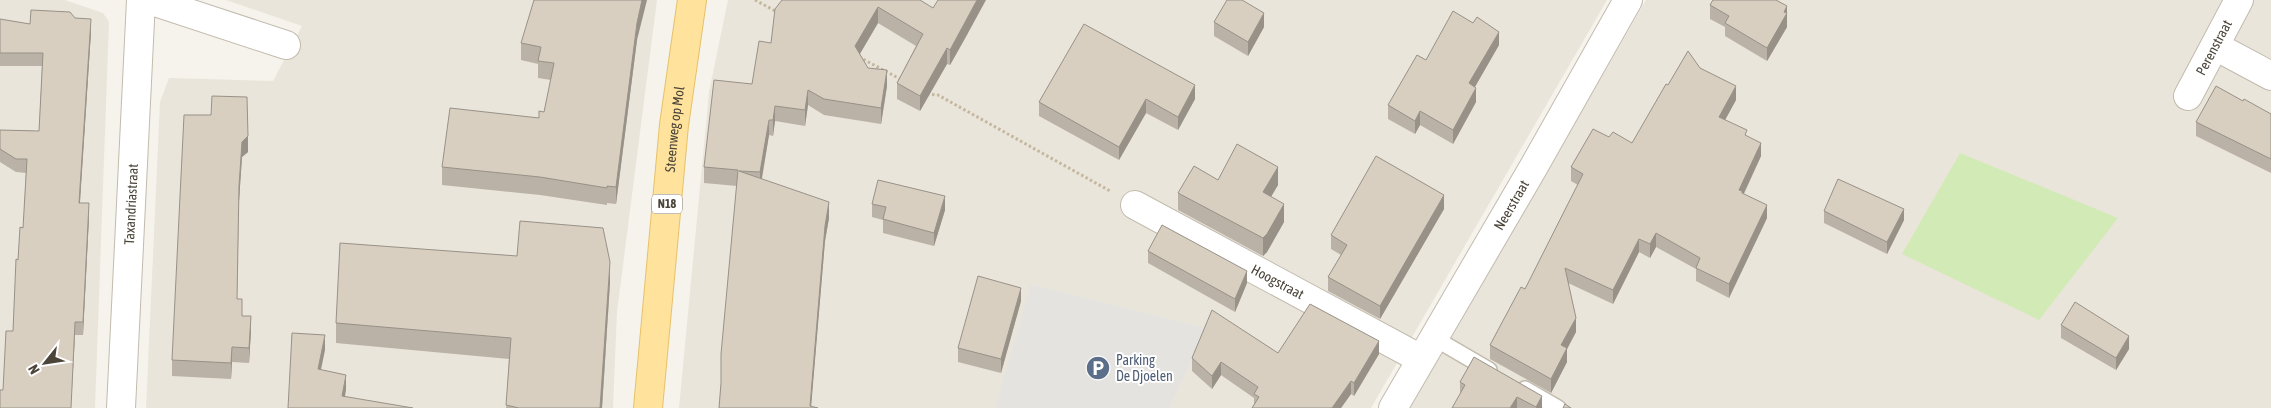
<svg xmlns="http://www.w3.org/2000/svg" width="2271" height="408" font-family="'Asap Condensed',sans-serif">
<style>
.residential{fill:#eae5da}
.green{fill:#d2eab5}
.parking{fill:#e5e3e0}
.lines{fill:none;stroke-linecap:round;stroke-linejoin:round}
.lane-casing{stroke:#c2bbae;stroke-width:18}
.street-casing{stroke:#c2bbae;stroke-width:30}
.primary-casing{stroke:#e6c16a;stroke-width:30}
.path{stroke:#c4b79f;stroke-width:3;stroke-dasharray:2.5 2.5;stroke-linecap:butt}
.lane{stroke:#fff;stroke-width:15}
.street{stroke:#fff;stroke-width:28}
.primary{stroke:#ffe39c;stroke-width:28}
.wall{fill:#bab2a6}
.shaded-wall{fill:#979187}
.building{fill:#d8cfc1;stroke:#979187}
.labels{text-anchor:middle;dominant-baseline:central;stroke-width:4;stroke-linejoin:round;paint-order:stroke}
.shield{fill:#fff;stroke:#817c74;stroke-width:1}
.shield-label{font-size:12px;font-weight:bold;fill:#4b4439}
.street-label{font-size:14px;fill:#4b4439;stroke:#fff}
.service-label{font-size:14px;fill:#4e5e75;stroke:#fff;text-anchor:start}
</style>
<rect width="100%" height="100%" fill="#f6f3ec"/>
<g class="residential">
<polygon points="0,0 65,0 103,13 109,22 95,408 0,408"/>
<polygon points="226,0 657,0 617,312 613,408 146,408 160,102 169,78 273,81 302,26"/>
<polygon points="728,0 1607,0 1371,408 679,408 709,92"/>
<polygon points="1646,0 2271,0 2271,408 1410,408"/>
</g>
<polygon class="green" points="1960,153 2118,218 2039,320 1902,254"/>
<polygon class="parking" points="1031,284 1207,328 1169,408 995,408"/>
<g class="lines">
<g class="lane-casing">
<g id="lane">
<polyline points="1434,338 1489,370"/>
<polyline points="1525,389 1558,408"/>
</g>
</g>
<g class="street-casing">
<g id="street">
<polyline points="149,0 286,45"/>
<polyline points="2215,46 2271,76"/>
<path id="s1" d="M2188,96L2239,0"/>
<path id="s2" d="M1135,205L1421,359"/>
<path id="s3" d="M121,408L141,0"/>
<path id="s4" d="M1393,408L1533,168L1628,0"/>
</g>
</g>
<g class="primary-casing">
<g id="primary">
<path id="s5" d="M648,408L674,125L692,0"/>
</g>
</g>
<g class="path">
<polyline points="755,0 777,12"/>
<polyline points="859,57 902,80"/>
<polyline points="927,94 938,95 1110,191"/>
</g>
<use href="#lane" class="lane"/>
<use href="#street" class="street"/>
<use href="#primary" class="primary"/>
</g>
<g class="wall">
<polygon points="782,0 920,0 968,33 950,65 947,64 920,111 897,99 897,83 916,46 878,23 860,54 868,68 887,86 881,124 824,115 808,105 805,126 775,121 773,136 769,135 762,179 829,218 825,241 811,406 719,408 737,186 704,183 704,167 752,84 771,43"/>
<polygon points="1710,5 1787,6 1787,27 1767,61 1725,36 1725,27 1710,19"/>
<polygon points="75,18 91,32 80,203 89,217 83,335 75,335 3,390 13,331 18,260 23,228 26,173 16,172 0,162 0,130 39,131 42,66 0,66 0,19 30,24"/>
<polygon points="1214,22 1264,27 1248,56 1214,36"/>
<polygon points="637,40 616,204 607,203 607,205 540,195 442,185 442,167 539,118 544,112 551,80 538,78 538,64 521,60 521,43"/>
<polygon points="1499,45 1475,87 1476,102 1453,144 1420,125 1415,134 1388,119 1388,105 1426,60"/>
<polygon points="1700,68 1736,100 1725,120 1747,136 1761,156 1744,194 1767,218 1729,298 1696,281 1696,269 1656,247 1650,258 1639,252 1613,304 1568,283 1576,332 1567,349 1567,362 1551,393 1490,359 1490,345 1525,289 1578,185 1571,181 1571,167 1609,137 1632,143 1668,85"/>
<polygon points="1195,85 1195,99 1178,130 1146,113 1119,160 1039,116 1039,102"/>
<polygon points="2243,101 2271,114 2271,173 2196,136 2196,122"/>
<polygon points="211,115 248,152 242,157 239,201 237,299 242,316 251,331 249,363 232,362 231,379 172,376 172,360"/>
<polygon points="1218,180 1278,185 1271,197 1284,222 1267,252 1263,256 1178,210 1178,193"/>
<polygon points="872,204 945,210 934,246 883,233 883,220 872,217"/>
<polygon points="1444,209 1380,319 1328,291 1328,277 1341,255 1331,249 1331,235"/>
<polygon points="1824,211 1904,220 1887,254 1824,223"/>
<polygon points="1148,251 1247,283 1235,312 1148,263"/>
<polygon points="610,282 602,408 506,408 509,359 336,343 336,323"/>
<polygon points="1021,301 1001,373 958,362 958,348"/>
<polygon points="2061,325 2129,349 2116,370 2061,338"/>
<polygon points="1278,353 1379,354 1354,396 1351,394 1341,408 1252,408 1254,404 1254,398 1221,375 1212,389 1192,371 1192,358"/>
<polygon points="1474,357 1542,408 1452,408 1460,394 1460,382"/>
</g>
<g class="shaded-wall">
<polygon points="642,0 647,0 637,40 616,204 616,187 637,23"/>
<polygon points="977,0 986,0 968,33 950,65 950,50"/>
<polygon points="1787,6 1787,27 1767,61 1767,48 1784,12"/>
<polygon points="878,7 878,23 855,62 855,46"/>
<polygon points="1264,13 1264,27 1248,56 1248,42"/>
<polygon points="91,19 91,32 79,216 79,203"/>
<polygon points="1499,32 1499,45 1469,97 1469,83"/>
<polygon points="947,48 947,64 920,111 920,96"/>
<polygon points="887,70 887,86 881,124 881,108"/>
<polygon points="1195,85 1195,99 1178,130 1178,117"/>
<polygon points="1736,86 1736,100 1719,131 1719,117"/>
<polygon points="1476,88 1476,102 1453,144 1453,130"/>
<polygon points="808,90 808,105 805,126 805,110"/>
<polygon points="1146,99 1146,113 1119,160 1119,147"/>
<polygon points="775,106 775,121 773,136 773,120"/>
<polygon points="1420,111 1420,125 1415,134 1415,121"/>
<polygon points="769,120 769,135 760,188 760,172"/>
<polygon points="248,136 248,152 242,157 239,201 239,186 242,142"/>
<polygon points="1761,143 1761,156 1742,197 1739,190"/>
<polygon points="1278,167 1278,185 1263,210 1263,192"/>
<polygon points="1444,195 1444,209 1380,319 1380,306"/>
<polygon points="945,196 945,210 934,246 934,233"/>
<polygon points="829,202 829,218 825,241 811,408 810,408 825,226"/>
<polygon points="89,203 89,217 83,335 83,322"/>
<polygon points="1284,204 1284,222 1267,252 1263,256 1263,238"/>
<polygon points="1767,205 1767,218 1729,298 1729,284"/>
<polygon points="1904,209 1904,220 1887,254 1887,242"/>
<polygon points="1656,233 1656,247 1650,258 1650,244"/>
<polygon points="1639,239 1639,252 1613,304 1613,290"/>
<polygon points="610,262 610,282 602,408 600,408"/>
<polygon points="1247,271 1247,283 1235,312 1235,299"/>
<polygon points="1021,288 1021,301 1001,373 1001,359"/>
<polygon points="251,316 251,331 249,363 249,348"/>
<polygon points="1576,318 1576,332 1567,349 1567,362 1551,393 1551,379 1561,345"/>
<polygon points="75,322 75,335 71,408"/>
<polygon points="325,335 325,350 318,384 318,369"/>
<polygon points="2129,336 2129,349 2116,370 2116,358"/>
<polygon points="1379,341 1379,354 1354,396 1354,383"/>
<polygon points="232,347 232,362 231,379 231,363"/>
<polygon points="1221,362 1221,375 1212,389 1212,376"/>
<polygon points="346,375 346,390 343,408 342,396"/>
<polygon points="1351,381 1351,394 1341,408 1332,408"/>
<polygon points="1542,396 1542,408 1536,408 1536,407"/>
<polygon points="1517,397 1517,408 1510,408"/>
</g>
<g class="building">
<polygon points="534,0 642,0 637,23 616,187 607,186 607,188 540,177 442,167 450,108 539,118 539,111 544,112 554,63 538,61 541,47 521,43"/>
<polygon points="782,0 920,0 933,8 938,0 977,0 950,50 947,48 920,96 897,83 923,34 878,7 855,46 868,68 887,70 881,108 824,99 808,90 805,110 775,106 773,120 769,120 760,172 739,171 829,202 825,226 810,406 818,408 719,408 721,383 721,354 738,170 704,167 714,80 752,84 759,41 771,43 775,9"/>
<polygon points="1227,0 1242,0 1264,13 1248,42 1214,22"/>
<polygon points="1713,0 1776,0 1787,6 1784,12 1787,13 1767,48 1725,23 1729,16 1710,5"/>
<polygon points="31,10 70,12 75,18 91,19 79,203 89,203 83,322 75,322 71,408 0,408 0,390 3,390 6,331 13,331 16,259 18,260 20,227 23,228 27,159 16,159 0,149 0,130 39,131 43,53 0,53 0,19 30,24"/>
<polygon points="1453,11 1473,23 1477,17 1499,32 1469,83 1476,88 1453,130 1420,111 1415,121 1388,105 1417,55 1426,60"/>
<polygon points="1084,24 1195,85 1178,117 1146,99 1119,147 1039,102"/>
<polygon points="1688,51 1700,68 1736,86 1719,117 1747,130 1745,135 1761,143 1739,190 1742,191 1742,193 1767,205 1729,284 1696,268 1700,258 1656,233 1650,244 1639,239 1613,290 1565,268 1576,318 1561,345 1567,348 1551,379 1490,345 1521,287 1525,289 1583,174 1571,167 1593,129 1609,137 1613,132 1632,143 1666,84 1668,85"/>
<polygon points="2216,86 2243,101 2244,99 2271,114 2271,159 2196,122"/>
<polygon points="212,96 247,97 248,136 242,142 239,186 237,299 242,299 242,316 251,316 249,348 232,347 231,363 172,360 184,115 211,115"/>
<polygon points="1237,144 1278,167 1263,192 1284,204 1267,234 1263,238 1178,193 1194,166 1218,180"/>
<polygon points="1376,156 1444,195 1380,306 1328,277 1347,245 1331,235"/>
<polygon points="1838,179 1904,209 1887,242 1824,211"/>
<polygon points="878,180 945,196 934,233 883,219 886,207 872,204"/>
<polygon points="520,221 603,228 610,262 600,408 519,408 506,405 511,338 336,323 340,243 517,256"/>
<polygon points="1162,225 1247,271 1235,299 1148,251"/>
<polygon points="978,276 1021,288 1001,359 958,348"/>
<polygon points="2075,302 2129,336 2116,358 2061,325"/>
<polygon points="1310,304 1379,341 1354,383 1351,381 1332,408 1252,408 1259,397 1254,394 1258,387 1221,362 1212,376 1192,358 1212,310 1278,353"/>
<polygon points="292,333 325,335 318,369 346,375 342,396 413,408 288,408"/>
<polygon points="1474,357 1542,396 1536,407 1517,397 1510,408 1452,408 1465,385 1460,382"/>
<polygon points="1565,404 1571,408 1563,408"/>
</g>
<defs>
<g id="parking-disc" transform="scale(1.25)"><circle r="9.5" fill="#5c6f8a" stroke="#fff"/><path d="M-3.5-5.5H1a3.5 3.5 0 0 1 0 7H-1V5.5H-3.5ZM-1-3.4V-.6H.8a1.4 1.4 0 0 0 0-2.8Z" fill="#fff"/></g>
</defs>
<g fill-rule="evenodd">
<use href="#parking-disc" x="1098" y="368"/>
</g>
<g class="labels">
<rect class="shield" x="652" y="194.5" width="30" height="19" rx="4"/>
<g class="shield-label">
<text x="667" y="204">N18</text>
</g>
<g class="street-label">
<text stroke="none"><textPath href="#s1" startOffset="55">Perenstraat</textPath></text>
<text stroke="none"><textPath href="#s5" startOffset="280">Steenweg op Mol</textPath></text>
<text stroke="none"><textPath href="#s3" startOffset="204">Taxandriastraat</textPath></text>
<text stroke="none"><textPath href="#s4" startOffset="235">Neerstraat</textPath></text>
<text stroke="none"><textPath href="#s2" startOffset="162">Hoogstraat</textPath></text>
</g>
<g class="service-label">
<text x="1116" y="360">Parking<tspan x="1116" dy="16">De Djoelen</tspan></text>
</g>
</g>
<g transform="translate(45 363) rotate(240)" stroke="#ffffff" stroke-width="4" paint-order="stroke">
<path d="M0-4L9 19L0 12L-9 19Z" fill="#4b4439"/>
<text y="-8" font-size="14" font-weight="bold" text-anchor="middle" fill="#4b4439">N</text>
</g>
</svg>
